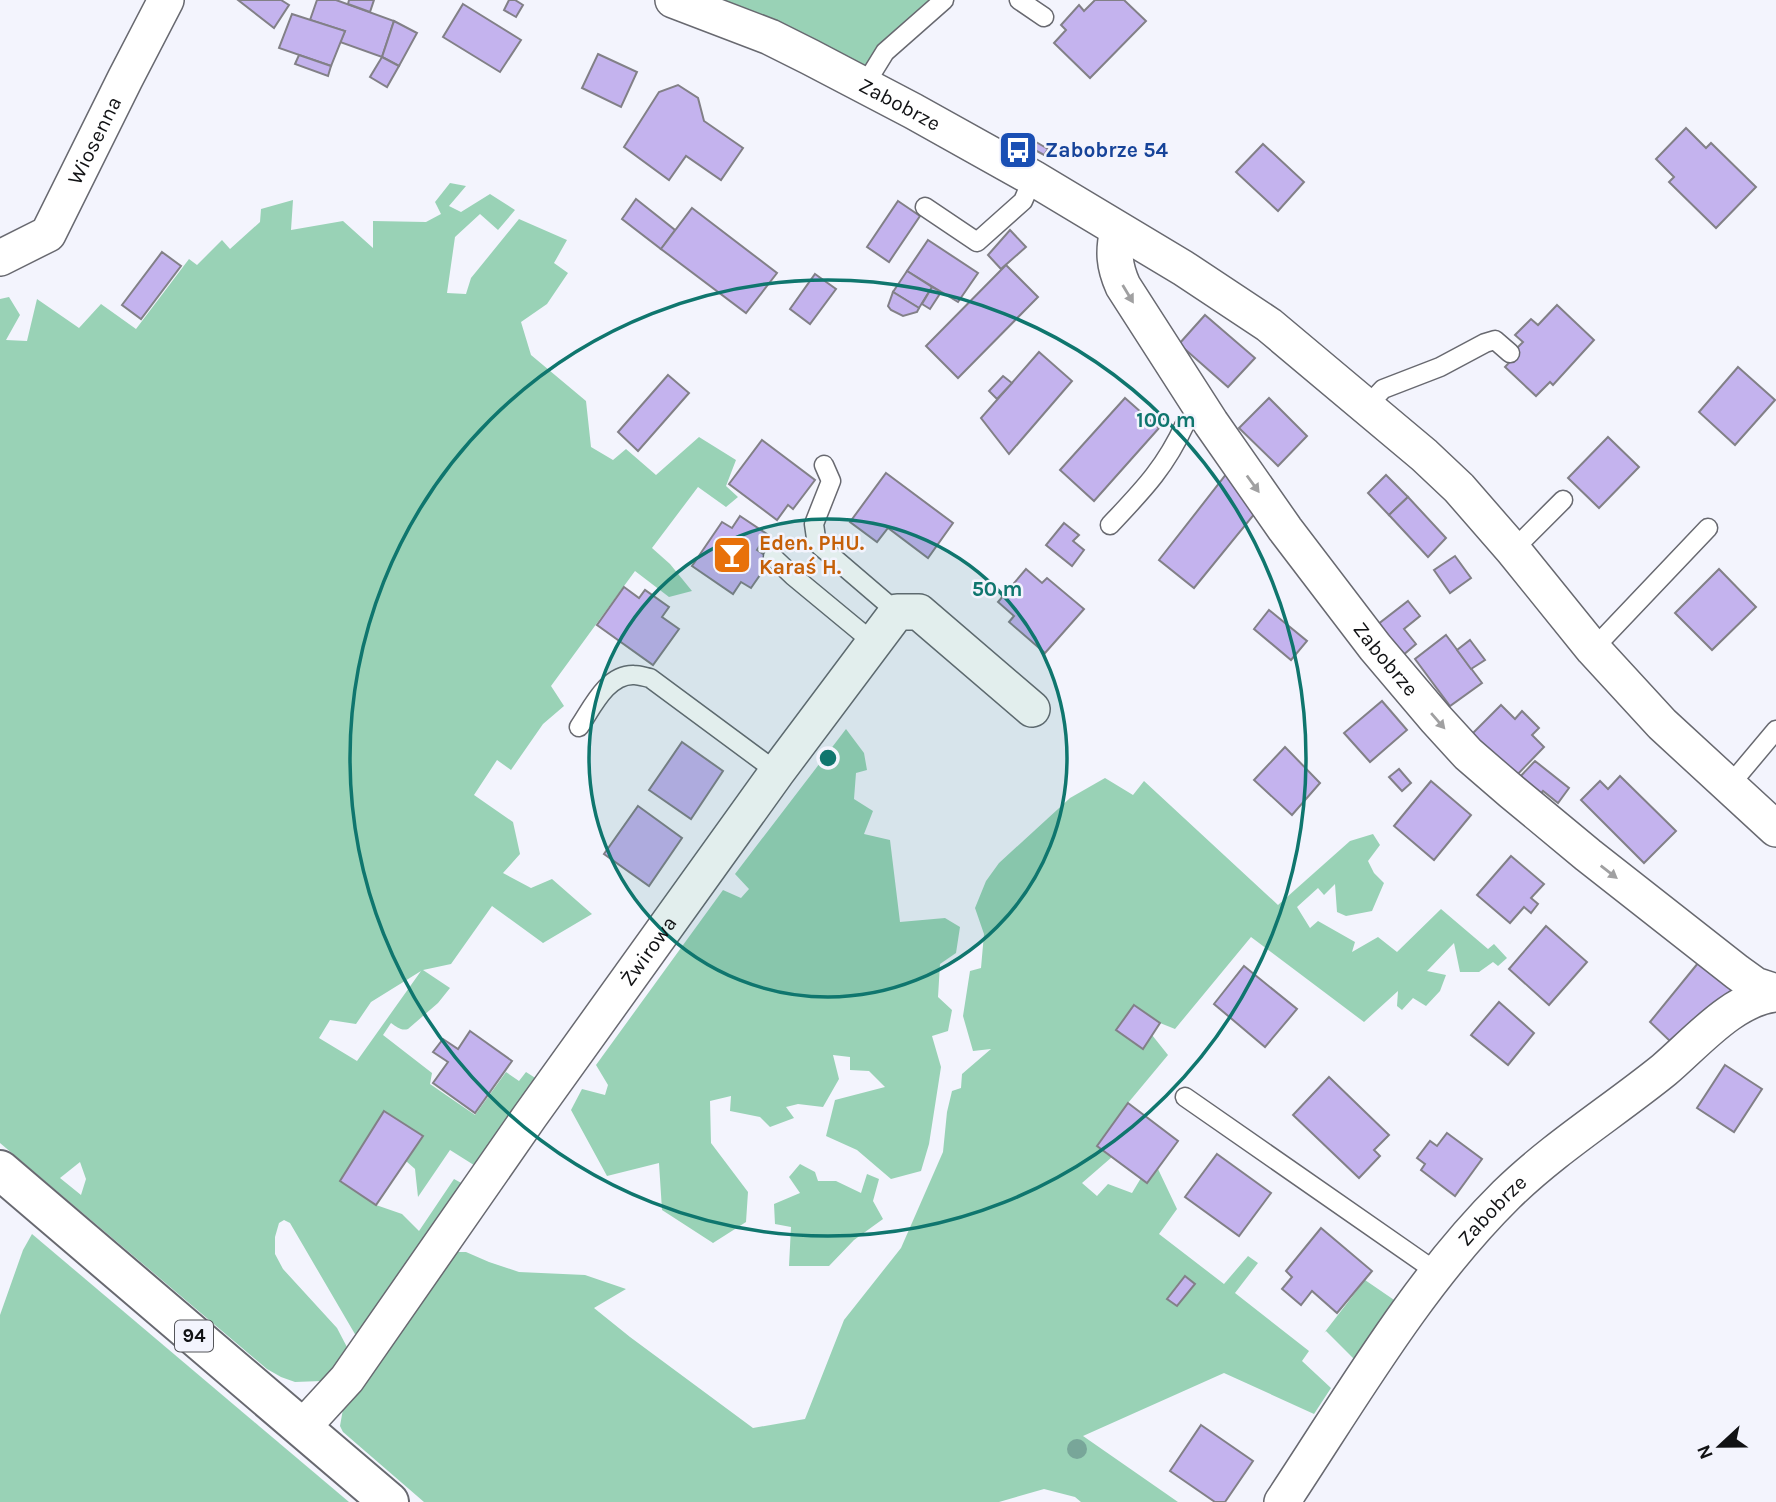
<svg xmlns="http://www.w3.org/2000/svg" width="1776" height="1502" font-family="Karla,sans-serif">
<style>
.green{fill:#99d2b6;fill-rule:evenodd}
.building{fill:#c4b3ee;stroke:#828087;stroke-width:2}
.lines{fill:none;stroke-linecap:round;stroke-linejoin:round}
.lane-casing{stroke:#686970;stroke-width:21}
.street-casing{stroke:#686970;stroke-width:38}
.primary-casing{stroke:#686970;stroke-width:42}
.lane{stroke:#fff;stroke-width:18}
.street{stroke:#fff;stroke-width:35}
.primary{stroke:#fff;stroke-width:38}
.tree{fill:#78a699}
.oneway{fill:#a0a0a1}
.ring{fill:none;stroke:#0f766e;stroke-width:3.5}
.labels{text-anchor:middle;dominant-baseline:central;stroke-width:5;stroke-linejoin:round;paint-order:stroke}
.shield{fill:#f3f4fd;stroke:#55565a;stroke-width:2}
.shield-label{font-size:19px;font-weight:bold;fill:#111214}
.street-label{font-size:21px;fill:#111214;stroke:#f3f4fd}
.transit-label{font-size:21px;font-weight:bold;fill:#164399;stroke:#f3f4fd;text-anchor:start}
.food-label{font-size:21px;font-weight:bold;fill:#c56008;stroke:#f3f4fd;text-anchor:start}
.centre{fill:#0f766e;stroke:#f3f4fd;stroke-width:3.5}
.ring-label{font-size:21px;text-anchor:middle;font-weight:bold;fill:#0f766e;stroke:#f3f4fd;stroke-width:5;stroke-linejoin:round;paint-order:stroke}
</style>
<rect width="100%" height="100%" fill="#f3f4fd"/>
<g class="green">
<polygon points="673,0 945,0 864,85"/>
<path d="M450,183L466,186L449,206L461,212L490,194L515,210L498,230L480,214L455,237L447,293L466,294L471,278L519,219L567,240L554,263L568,273L547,304L521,322L531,355L586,401L591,447L613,460L626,449L656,475L699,437L736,460L726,486L738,497L726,507L698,487L652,548L670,564L692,591L669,597L635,571L551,686L564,706L543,724L511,770L497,760L474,795L513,822L520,854L503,873L531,888L552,879L592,914L543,943L492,906L451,964L423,970L450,988L438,1003L408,1029C401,1031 397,1027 391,1023L383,1035L432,1073L430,1084L475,1115L506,1072L519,1081L526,1072L540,1081L477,1167L450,1150L418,1197L415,1169L406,1161L422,1136L384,1111L340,1181L376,1205L402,1214L419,1231L454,1179L465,1185L359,1341L290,1223L284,1220L279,1223L275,1237V1254L283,1269L337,1328L348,1349L331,1377L321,1381L295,1382L281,1377L267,1369L0,1143V299L9,297L20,315L6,340L27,341L37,299L79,328L101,304L136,329L189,259L197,265L222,240L230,249L260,222L261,209L293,200L291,230L343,221L373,248V221L426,222L441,214L435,202ZM421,971L357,1061L319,1038L330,1020L356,1024L371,1002ZM80,1162L86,1179L81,1195L60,1178Z"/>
<polygon points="846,729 864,753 867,770 856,773 854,799 873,811 864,834 890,840 900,922 945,918 960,927 956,953 940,964 938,997 952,1010 948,1031 932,1036 941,1067 929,1144 921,1171 891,1179 857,1150 826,1136 835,1100 885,1087 869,1071 850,1070 850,1057 833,1055 839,1079 823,1107 798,1104 786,1107 794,1118 770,1127 760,1117 730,1111 731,1096 710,1101 711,1143 748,1192 746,1222 713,1243 662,1210 659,1163 607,1176 571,1110 582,1089 605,1095 608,1085 596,1065 723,890 741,898 749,889 735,874"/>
<polygon points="1105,778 1133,795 1144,781 1278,905 1350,841 1373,834 1380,845 1368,861 1374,873 1384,883 1372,911 1346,916 1337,912 1335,884 1324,895 1318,888 1297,907 1310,928 1318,921 1355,942 1352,952 1378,937 1397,952 1441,909 1488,949 1494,944 1507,958 1498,966 1493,962 1479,972 1460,972 1454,943 1427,971 1446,975 1440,991 1426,1006 1413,998 1402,1010 1397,1006 1398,991 1364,1022 1251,937 1175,1029 1160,1023 1134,1005 1117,1030 1143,1048 1152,1035 1168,1055 1128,1103 1097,1145 1112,1157 1082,1183 1097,1196 1108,1184 1132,1193 1141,1178 1147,1183 1158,1169 1177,1209 1159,1234 1224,1284 1248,1256 1258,1263 1235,1293 1309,1351 1302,1361 1331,1388 1314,1414 1224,1373 1083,1436 1178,1502 1081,1502 1075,1497 1044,1489 999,1502 424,1502 343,1432 340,1426 343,1409 456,1252 466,1252 489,1262 519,1272 585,1275 626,1289 594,1308 630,1337 753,1428 805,1419 844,1320 901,1248 943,1152 947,1112 952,1091 961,1088 962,1074 991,1049 973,1051 963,1016 970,971 981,968 984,934 975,908 986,881 999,863 1070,798"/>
<polygon points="800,1164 815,1172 818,1181 836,1181 861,1193 867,1174 879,1179 873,1201 883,1219 854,1240 829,1266 789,1266 791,1227 775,1224 774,1204 800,1193 789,1177"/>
<polygon points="32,1234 349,1502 0,1502 0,1315 23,1250"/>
<polygon points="1365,1280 1400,1304 1359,1364 1326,1331 1324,1333"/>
</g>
<g class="building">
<polygon points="238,0 281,0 289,5 274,28"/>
<polygon points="317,0 336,0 394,21 382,57 340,42 345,31 310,20"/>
<polygon points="349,0 374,0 370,12 348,4"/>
<polygon points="509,0 515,0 523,5 516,17 504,10"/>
<polygon points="1095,0 1124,0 1146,21 1090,78 1054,43 1066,30 1061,25 1079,5 1084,11"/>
<polygon points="463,4 521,40 500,72 443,37"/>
<polygon points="292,14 345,31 331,66 279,48"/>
<polygon points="394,21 417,33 399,66 382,57"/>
<polygon points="598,54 637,72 621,107 582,88"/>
<polygon points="299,55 331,66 328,76 295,64"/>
<polygon points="382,57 399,66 387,87 370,77"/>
<polygon points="678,85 698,98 704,121 743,148 721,180 686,156 669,180 624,147 659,92"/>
<polygon points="1686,128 1706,148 1711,143 1756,187 1716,228 1669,182 1674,177 1656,159"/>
<polygon points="1036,142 1048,149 1044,155 1033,149"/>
<polygon points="1263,144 1304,182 1278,211 1236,172"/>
<polygon points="636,199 675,230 661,249 622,219"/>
<polygon points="898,201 920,216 889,262 867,247"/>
<polygon points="692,208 777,273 746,313 661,249"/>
<polygon points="1010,230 1026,247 1001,269 988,255"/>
<polygon points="928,240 978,273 958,302 907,271"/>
<polygon points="162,252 181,266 141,319 122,305"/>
<polygon points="1006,265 1038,297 958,378 926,346"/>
<polygon points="907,271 932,287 919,308 893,292"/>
<polygon points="815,274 836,289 810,324 790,309"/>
<polygon points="932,287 941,292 930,309 922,304"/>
<polygon points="893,292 919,308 917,312 903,316 891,310 888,306"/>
<polygon points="1557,305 1594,340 1553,385 1550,382 1536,396 1505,367 1518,353 1515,350 1523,342 1515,335 1531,319 1538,325"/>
<polygon points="1205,315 1255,358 1228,387 1179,344"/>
<polygon points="1039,352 1072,381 1009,454 981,418"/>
<polygon points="1738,367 1775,400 1735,445 1699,412"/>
<polygon points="668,375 689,393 638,451 618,432"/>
<polygon points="1003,376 1012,383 997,399 989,391"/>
<polygon points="1125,398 1159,428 1094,501 1060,470"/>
<polygon points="1269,398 1307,436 1278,466 1239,428"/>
<polygon points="1608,437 1639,467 1599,508 1568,478"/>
<polygon points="762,440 815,480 793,509 788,505 777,520 729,484"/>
<polygon points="1231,468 1260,507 1194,588 1159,560"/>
<polygon points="886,473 953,523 928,558 888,528 877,542 850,522"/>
<polygon points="1386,475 1408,497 1389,515 1368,493"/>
<polygon points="1408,497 1446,538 1428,557 1389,515"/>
<polygon points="740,516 767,534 757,550 771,559 751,588 741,582 733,594 692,566 722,522 732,528"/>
<polygon points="1064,523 1079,535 1073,541 1084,550 1072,566 1046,545"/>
<polygon points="1455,556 1471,578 1450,593 1434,570"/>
<polygon points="1026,569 1042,583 1047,578 1084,609 1045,653 1009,622 1014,616 998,602"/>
<polygon points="1719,569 1756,607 1712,650 1675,613"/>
<polygon points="624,587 639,598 645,590 669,607 662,617 679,629 653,665 597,625"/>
<polygon points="1408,601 1420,616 1404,629 1416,644 1402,656 1377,625"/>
<polygon points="1269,610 1307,641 1291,660 1254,629"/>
<polygon points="1446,635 1482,683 1450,706 1415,659"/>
<polygon points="1470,640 1485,660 1471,669 1457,650"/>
<polygon points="1382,701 1407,730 1370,762 1344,733"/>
<polygon points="1501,705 1515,719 1522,711 1539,728 1532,735 1544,747 1514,778 1471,735"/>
<polygon points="682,742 723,771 691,819 649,790"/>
<polygon points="1285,747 1320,783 1292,815 1254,780"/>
<polygon points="1535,761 1569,788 1558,803 1543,791 1538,797 1517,780"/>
<polygon points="1399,769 1411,783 1402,791 1389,777"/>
<polygon points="1620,776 1676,831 1644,863 1581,800 1600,781 1608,789"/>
<polygon points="1431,781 1471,815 1434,860 1394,826"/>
<polygon points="638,806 682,838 649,886 604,854"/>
<polygon points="1511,856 1544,884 1531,898 1538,904 1531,913 1524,907 1510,923 1477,895"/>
<polygon points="1546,926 1587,962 1549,1005 1509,969"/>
<polygon points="1703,957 1739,984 1672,1043 1650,1022"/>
<polygon points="1244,966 1297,1009 1265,1047 1214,1004"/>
<polygon points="1499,1002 1534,1033 1508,1065 1471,1035"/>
<polygon points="1134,1005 1160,1023 1143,1049 1116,1030"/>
<polygon points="470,1031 512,1061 475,1113 433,1083 448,1062 433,1052 443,1039 458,1049"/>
<polygon points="1725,1065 1762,1089 1734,1132 1697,1108"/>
<polygon points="1329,1077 1389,1135 1374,1150 1380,1156 1359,1178 1293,1115"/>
<polygon points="1128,1103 1178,1141 1147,1183 1097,1146"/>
<polygon points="384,1111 423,1136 376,1205 340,1181"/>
<polygon points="1447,1133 1482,1159 1455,1196 1421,1170 1425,1164 1417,1158 1430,1141 1437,1146"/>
<polygon points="1217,1154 1271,1193 1239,1236 1185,1197"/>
<polygon points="1321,1228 1372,1271 1337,1313 1312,1291 1301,1305 1282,1289 1292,1277 1286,1271"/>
<polygon points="1185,1276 1195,1284 1177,1306 1167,1299"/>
<polygon points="1201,1425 1253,1461 1225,1502 1215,1502 1170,1471"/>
</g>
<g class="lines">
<g class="lane-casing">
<g id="lane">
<polyline points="1019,0 1044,17"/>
<polyline points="864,86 885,52 944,0"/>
<polyline points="925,207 977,242 1023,201 1033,178"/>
<polyline points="1367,406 1383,389 1440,367 1485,343 1495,340 1510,353"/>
<polyline points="824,465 831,481 814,524 816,538 820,546 897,612"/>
<path d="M1110,525C1142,491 1165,468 1185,424"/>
<polyline points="1513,550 1563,500"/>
<polyline points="773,557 793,576 874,643"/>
<polyline points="1593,649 1708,528"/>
<path d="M579,727C592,708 607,674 634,675C639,675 645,677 650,678L777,772"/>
<polyline points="1729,786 1776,730"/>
<polyline points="1185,1097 1438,1273"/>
</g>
</g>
<g class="street-casing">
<g id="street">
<path id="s1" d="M673,0L770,37L810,57L913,111L1033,178L1183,268L1269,325L1424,455L1459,488L1513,550L1593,649L1662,724L1776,829"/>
<path id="s2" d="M1118,230C1113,251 1114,266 1123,286L1211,423L1285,529L1375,647L1436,719L1468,754L1512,792L1588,855L1737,972L1755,985L1776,992"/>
<path id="s3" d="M0,258L48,234L125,79L166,0"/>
<path id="s4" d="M302,1428L347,1379L530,1116L777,772L897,612H919L1032,709"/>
<path id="s5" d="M1282,1502C1351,1398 1417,1283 1506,1195C1554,1148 1612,1112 1664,1070C1696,1043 1733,998 1776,994"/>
</g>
</g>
<g class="primary-casing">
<polyline id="primary" points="0,1170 389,1502"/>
</g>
<use href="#lane" class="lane"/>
<use href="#street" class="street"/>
<use href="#primary" class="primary"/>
</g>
<circle class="tree" cx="1077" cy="1449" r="10"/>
<defs><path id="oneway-solid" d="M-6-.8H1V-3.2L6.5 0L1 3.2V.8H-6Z" transform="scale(1.75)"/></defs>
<g class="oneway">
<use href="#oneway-solid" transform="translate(1128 294) rotate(59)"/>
<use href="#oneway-solid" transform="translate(1253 484) rotate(54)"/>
<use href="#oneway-solid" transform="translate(1438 721) rotate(49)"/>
<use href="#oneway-solid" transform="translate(1609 872) rotate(38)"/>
</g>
<circle cx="828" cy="758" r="239" fill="#0f766e" fill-opacity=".12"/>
<g class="ring">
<circle cx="828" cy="758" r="239"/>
<circle cx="828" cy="758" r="478"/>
</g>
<defs>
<g id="bus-square" transform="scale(2.0125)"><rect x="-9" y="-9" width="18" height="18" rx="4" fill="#1a4fb4" stroke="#f3f4fd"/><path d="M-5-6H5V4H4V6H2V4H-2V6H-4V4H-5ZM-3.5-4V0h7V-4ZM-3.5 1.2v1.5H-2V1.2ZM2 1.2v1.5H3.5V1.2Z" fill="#fff"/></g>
<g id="bar-square" transform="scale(2.0125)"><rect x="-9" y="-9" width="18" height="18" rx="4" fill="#e8710a" stroke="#f3f4fd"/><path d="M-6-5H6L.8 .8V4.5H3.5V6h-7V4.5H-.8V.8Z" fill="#fff"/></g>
</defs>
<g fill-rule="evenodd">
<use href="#bus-square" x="1018" y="150"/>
<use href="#bar-square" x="732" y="555"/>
</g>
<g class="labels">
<rect class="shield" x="175" y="1320.5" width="38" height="31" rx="5"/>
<g class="shield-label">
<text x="194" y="1336">94</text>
</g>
<g class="street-label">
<text stroke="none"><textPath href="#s1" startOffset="250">Zabobrze</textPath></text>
<text stroke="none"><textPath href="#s3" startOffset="158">Wiosenna</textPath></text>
<text stroke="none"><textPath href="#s2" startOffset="514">Zabobrze</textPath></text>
<text stroke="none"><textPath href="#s4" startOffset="590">Żwirowa</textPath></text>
<text stroke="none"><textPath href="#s5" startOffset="360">Zabobrze</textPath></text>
</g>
<g class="transit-label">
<text x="1045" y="150">Zabobrze 54</text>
</g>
<g class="food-label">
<text x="759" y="543">Eden. PHU.<tspan x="759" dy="24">Karaś H.</tspan></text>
</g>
</g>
<circle cx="828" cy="758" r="10" class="centre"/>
<g class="ring-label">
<text x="1166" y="427">100 m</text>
<text x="997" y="596">50 m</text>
</g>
<g transform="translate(1720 1446) rotate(248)" stroke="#f3f4fd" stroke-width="5" paint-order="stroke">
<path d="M0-5L12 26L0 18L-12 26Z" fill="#111214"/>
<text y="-10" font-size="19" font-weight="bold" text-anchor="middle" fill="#111214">N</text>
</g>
</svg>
